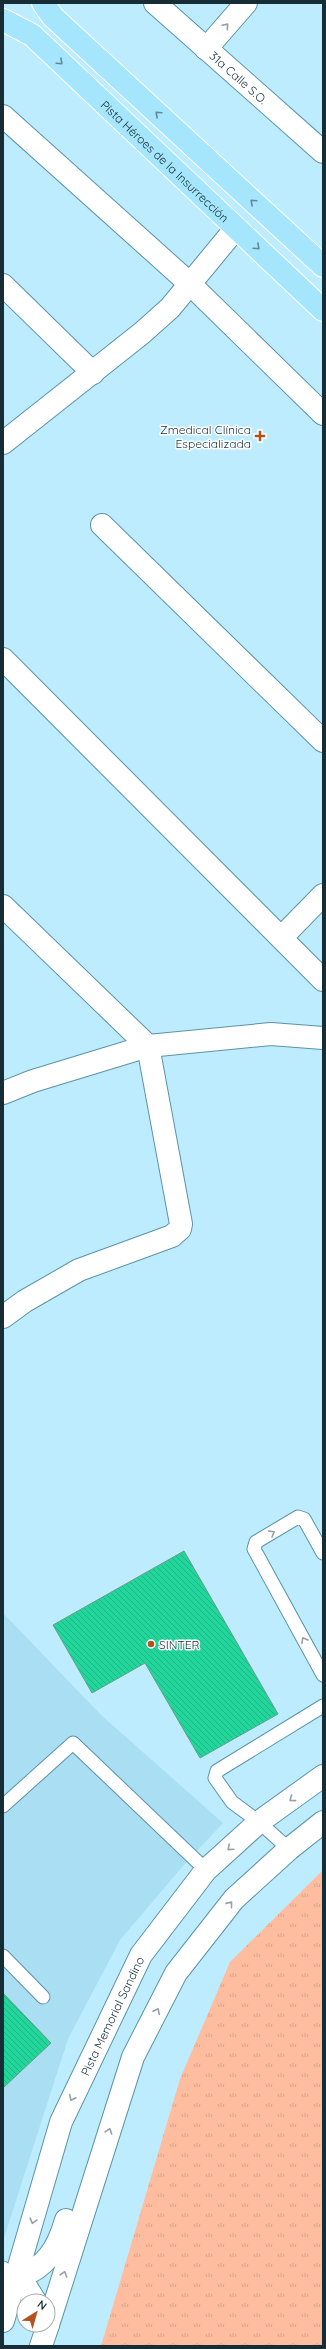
<svg xmlns="http://www.w3.org/2000/svg" width="326" height="2349" font-family="Quicksand,sans-serif">
<style>
.built{fill:#aadef3}
.grass{fill:url(#grass-tufts)}
.building{fill:url(#building-back-hatch);stroke:#699f87}
.lines{fill:none;stroke-linecap:round;stroke-linejoin:round}
.lane-casing{stroke:#5b93a9;stroke-width:15}
.street-casing{stroke:#5b93a9;stroke-width:24}
.secondary-casing{stroke:#5b93a9;stroke-width:24}
.primary-casing{stroke:#fff;stroke-width:24}
.lane{stroke:#fff;stroke-width:13}
.street{stroke:#fff;stroke-width:22}
.secondary{stroke:#fff;stroke-width:22}
.primary{stroke:#a5e6fd;stroke-width:22}
.oneway{stroke:#96a0a5}
.oneway2{stroke:#5e8a9a}
.poi-dot{fill:#b5511d;stroke:#fff;stroke-width:1.5}
.labels{text-anchor:middle;dominant-baseline:central;stroke-width:3;stroke-linejoin:round;paint-order:stroke}
.street-label{font-size:12px;fill:#162d36;stroke:#fff}
.poi-label{font-size:12px;fill:#162d36;stroke:#fff;text-anchor:end}
</style>
<defs>
<pattern id="grass-tufts" width="24" height="20" patternUnits="userSpaceOnUse"><rect width="24" height="20" fill="#ffbda0"/><path d="M3 7l-1-3M5 7V3M7 7l1-3M15 17l-1-3M17 17v-4M19 17l1-3" fill="none" stroke="#daa38a"/></pattern>
<pattern id="building-back-hatch" width="6" height="6" patternUnits="userSpaceOnUse"><rect width="6" height="6" fill="#22d59b"/><path d="M-1 5l2 2M0 0l6 6M5-1l2 2" fill="none" stroke="#1eb786"/></pattern>
</defs>
<rect width="100%" height="100%" fill="#bdecff"/>
<polygon class="built" points="3,1613 101,1715 223,1823 183,1866 120,1940 68,2039 3,2241"/>
<polygon class="grass" points="323,1870 323,2346 101,2346 180,2079 230,1962"/>
<g class="building">
<polygon points="184,1551 278,1714 200,1758 145,1663 92,1693 53,1625"/>
<polygon points="3,1993 51,2043 3,2088"/>
</g>
<g class="lines">
<g class="lane-casing">
<g id="lane">
<polyline points="323,1553 304,1519 298,1517 256,1542 254,1549 323,1675"/>
<polyline points="3,1806 73,1743 206,1870"/>
<polyline points="289,1849 259,1822 232,1802 215,1778 217,1771 323,1706"/>
<polyline points="3,1956 43,1997"/>
<polyline points="3,2268 16,2278"/>
</g>
</g>
<g class="street-casing">
<g id="street">
<polyline points="3,116 189,283 323,414"/>
<polyline points="3,285 93,373"/>
<polyline points="3,443 142,333 170,308 236,228"/>
<polyline points="102,525 323,741"/>
<polyline points="3,659 323,980"/>
<polyline points="3,906 148,1046 181,1224 180,1229 172,1236 79,1270 25,1301 3,1317"/>
<polyline points="282,937 323,895"/>
<polyline points="3,1093 33,1081 148,1046 271,1034 323,1038"/>
</g>
</g>
<g class="secondary-casing">
<g id="secondary">
<path id="s1" d="M155,3L323,152"/>
<polyline points="206,49 246,3"/>
<path d="M16,2278C46,2269 58,2248 66,2220"/>
<polyline points="16,2278 27,2288 35,2301"/>
<path id="s2" d="M3,2321L61,2122L141,1955L206,1870L259,1822L323,1776"/>
<polyline points="48,2325 133,2057 176,1973 234,1899 289,1849 323,1822"/>
<polyline points="41,2346 48,2325"/>
</g>
</g>
<g class="primary-casing">
<g id="primary">
<polyline points="43,3 53,17 323,266"/>
<path id="s3" d="M3,20L32,35L323,310"/>
</g>
</g>
<use href="#lane" class="lane"/>
<use href="#street" class="street"/>
<use href="#secondary" class="secondary"/>
<use href="#primary" class="primary"/>
</g>
<defs><path id="oneway-chevron" d="M-2-3.5L2.5 0L-2 3.5" fill="none" stroke-width="1.6" stroke-linecap="round" stroke-linejoin="round"/></defs>
<g class="oneway">
<use href="#oneway-chevron" transform="translate(226 26) rotate(-49)"/>
<use href="#oneway-chevron" transform="translate(272 1533) rotate(-30)"/>
<use href="#oneway-chevron" transform="translate(304 1640) rotate(-119)"/>
<use href="#oneway-chevron" transform="translate(292 1799) rotate(144)"/>
<use href="#oneway-chevron" transform="translate(230 1848) rotate(138)"/>
<use href="#oneway-chevron" transform="translate(230 1904) rotate(-51)"/>
<use href="#oneway-chevron" transform="translate(157 2011) rotate(-63)"/>
<use href="#oneway-chevron" transform="translate(72 2098) rotate(116)"/>
<use href="#oneway-chevron" transform="translate(109 2131) rotate(-72)"/>
<use href="#oneway-chevron" transform="translate(33 2221) rotate(106)"/>
<use href="#oneway-chevron" transform="translate(64 2274) rotate(-73)"/>
</g>
<g class="oneway2">
<use href="#oneway-chevron" transform="translate(60 62) rotate(43)"/>
<use href="#oneway-chevron" transform="translate(158 114) rotate(-137)"/>
<use href="#oneway-chevron" transform="translate(253 202) rotate(-137)"/>
<use href="#oneway-chevron" transform="translate(257 247) rotate(43)"/>
</g>
<g class="poi-dot">
<path d="M258 430h4v4h4v4h-4v4h-4v-4h-4v-4h4z"/>
<circle cx="151" cy="1644" r="4"/>
</g>
<g class="labels">
<g class="street-label">
<text stroke="none"><textPath href="#s1" startOffset="112">31a Calle S.O.</textPath></text>
<text stroke="none"><textPath href="#s3" startOffset="216">Pista Héroes de la Insurrección</textPath></text>
<text stroke="none"><textPath href="#s2" startOffset="325">Pista Memorial Sandino</textPath></text>
</g>
<g class="poi-label">
<text x="251" y="429">Zmedical Clínica<tspan x="251" dy="14">Especializada</tspan></text>
<text x="159" y="1644" text-anchor="start">SINTER</text>
</g>
</g>
<rect width="326" height="2349" fill="none" stroke="#162d36" stroke-width="8"/>
<g transform="translate(36 2313) rotate(37)"><circle r="19" fill="#ffffff" stroke="#a2abaf"/>
<path d="M0-3L7 15L0 10L-7 15Z" fill="#b5511d"/>
<text y="-6" font-size="11" font-weight="bold" text-anchor="middle" fill="#162d36">N</text>
</g>
</svg>
